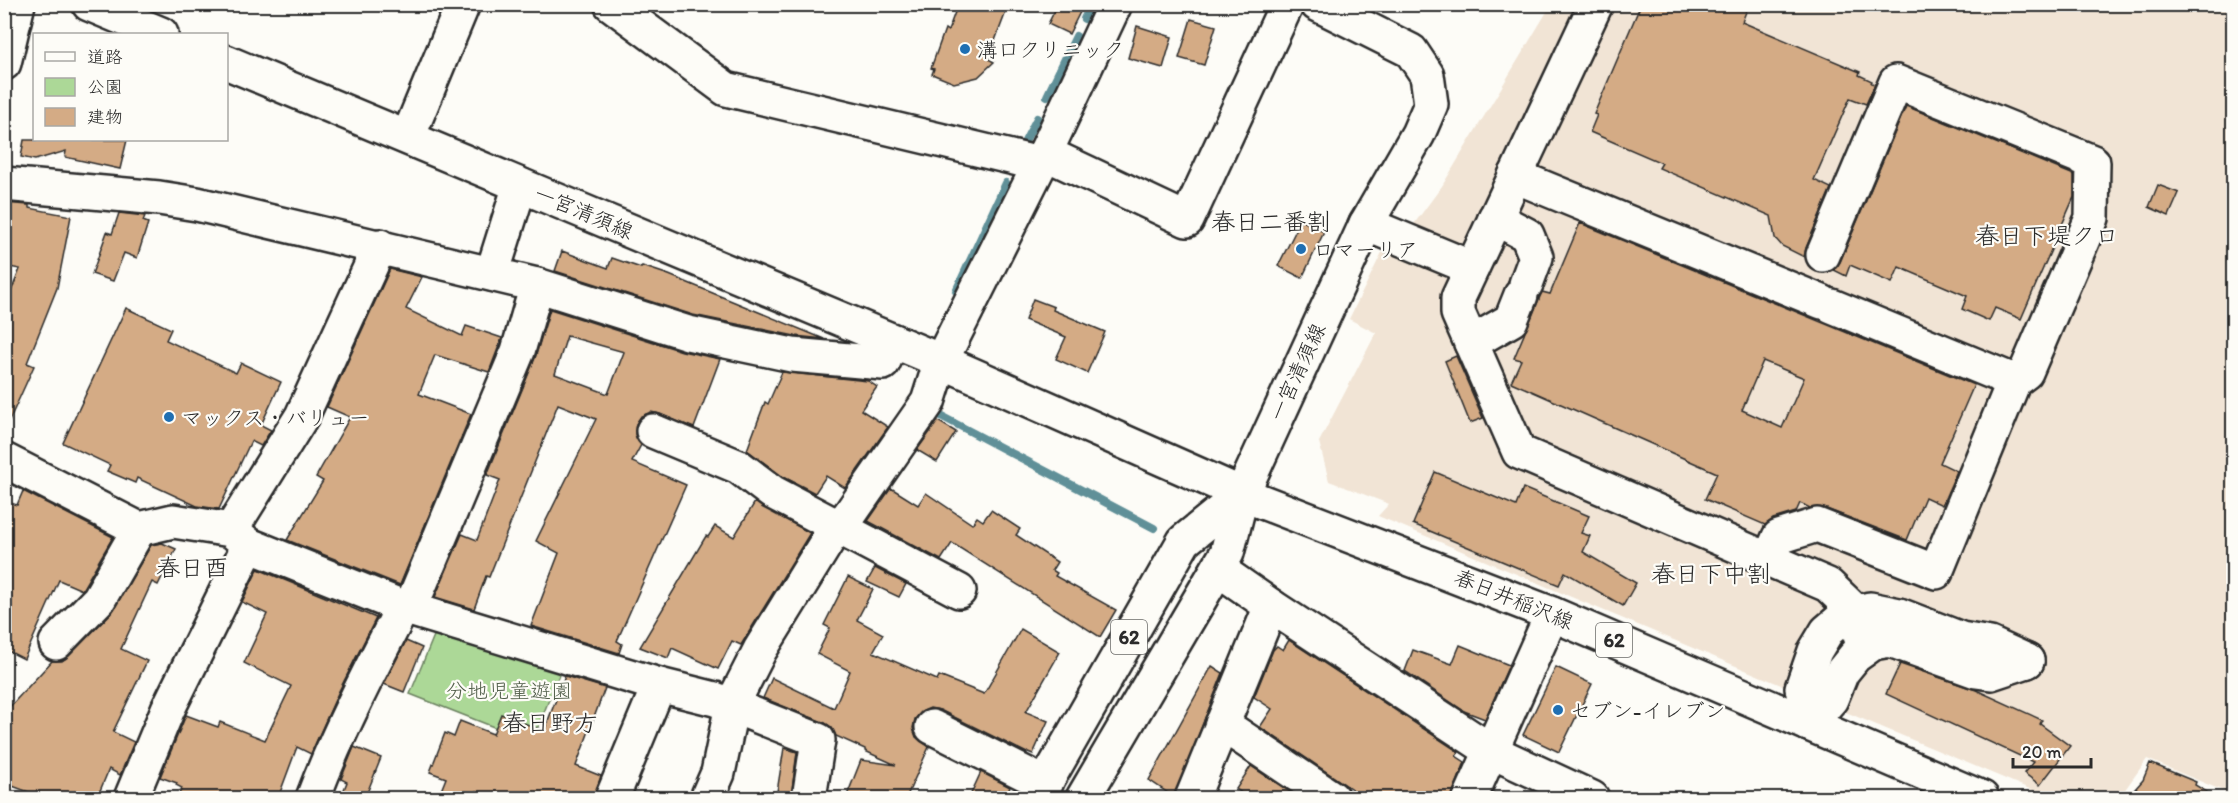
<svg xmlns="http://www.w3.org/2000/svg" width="2238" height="803" font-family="Itim,'Klee One',sans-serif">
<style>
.built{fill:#f1e4d5}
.green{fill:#acd897;stroke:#6c8261;stroke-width:1.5}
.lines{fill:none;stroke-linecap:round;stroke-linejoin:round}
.stream{stroke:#609098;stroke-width:8}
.building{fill:#d4ab85;stroke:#2b2b2b;stroke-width:1.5;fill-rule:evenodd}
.minor-casing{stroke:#2b2b2b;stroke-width:38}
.major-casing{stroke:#2b2b2b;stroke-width:38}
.minor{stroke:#fdfcf7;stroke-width:33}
.major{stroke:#fdfcf7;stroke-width:33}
.poi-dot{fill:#1f6fb2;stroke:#fdfcf7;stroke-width:2}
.labels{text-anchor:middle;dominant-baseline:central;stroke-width:4.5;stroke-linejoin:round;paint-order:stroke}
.shield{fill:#fdfcf7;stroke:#6a6a68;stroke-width:1.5}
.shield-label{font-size:20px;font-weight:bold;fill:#2b2b2b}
.poi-label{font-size:21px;fill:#2b2b2b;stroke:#fdfcf7;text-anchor:start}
.street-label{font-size:21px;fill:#2b2b2b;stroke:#fdfcf7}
.park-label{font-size:21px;fill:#525f4b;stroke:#fdfcf7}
.quarter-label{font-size:24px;fill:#2b2b2b;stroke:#fdfcf7}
</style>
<rect width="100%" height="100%" fill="#fdfcf7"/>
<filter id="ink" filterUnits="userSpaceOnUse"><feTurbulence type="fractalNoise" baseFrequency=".0167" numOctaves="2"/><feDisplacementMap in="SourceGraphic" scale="12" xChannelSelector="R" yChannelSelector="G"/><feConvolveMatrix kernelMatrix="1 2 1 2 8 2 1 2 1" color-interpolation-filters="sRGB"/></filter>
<g filter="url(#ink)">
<polygon class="built" points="1551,5 2233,5 2233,795 2147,759 2119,798 2051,798 1378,516 1389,504 1329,481 1319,442 1376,333 1349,319 1399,218 1414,224 1442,186"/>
<polygon class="green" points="438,626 563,665 532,742 410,694"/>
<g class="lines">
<g class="stream">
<polyline points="1084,19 1091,4"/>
<polyline points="1047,96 1076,36"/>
<polyline points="1025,141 1037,118"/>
<polyline points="956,291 1006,183"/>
<polyline points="939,415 1154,528"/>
</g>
</g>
<g class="building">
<polygon points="958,4 1009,4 988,59 994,62 978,77 954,83 932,74 934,69 931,68 945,29 948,31"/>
<polygon points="1058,4 1084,4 1069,34 1048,24"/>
<polygon points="1641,4 1749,4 1742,22 1860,72 1859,75 1872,81 1871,83 1875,84 1866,104 1850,98 1814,180 1831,188 1806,248 1804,257 1782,246 1775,238 1771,216 1659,168 1662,163 1590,132 1597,115 1594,114"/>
<polygon points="1191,19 1216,26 1204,65 1179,58"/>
<polygon points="1137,26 1172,37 1163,68 1128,58"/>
<polygon points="1906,106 2074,175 2074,197 2021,319 1995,308 1989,321 1962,309 1967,296 1899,267 1892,283 1850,265 1846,276 1834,270 1840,262"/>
<polygon points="24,140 127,140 120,169 65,157 66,151 35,160 21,157"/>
<polygon points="2158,185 2179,193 2169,216 2149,207"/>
<polygon points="4,203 29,205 29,208 71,216 57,288 27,363 34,366 4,432 4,309 20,269 4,266 4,249 10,223 4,222"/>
<polygon points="119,213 145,216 143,221 148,223 137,258 124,253 113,281 92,274 107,232 112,234"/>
<polygon points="1301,220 1324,232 1302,278 1278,266"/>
<path d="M1580,223L1974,385L1940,463L1957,471L1942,505L1925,497L1907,540L1824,508H1810L1800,503L1796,512L1773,519L1765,525L1705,499L1717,473L1511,382L1521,360L1514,358L1542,292L1550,294ZM1763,361L1804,378L1782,428L1742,410Z"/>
<polygon points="562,251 608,268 612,258 641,268 642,266 669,275 824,339 795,336 693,315 555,271"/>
<polygon points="390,269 422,277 406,309 462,336 466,326 502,338 489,372 435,355 419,394 471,414 400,585 287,540 323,481 316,477 350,417 327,407"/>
<polygon points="1033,299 1054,307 1053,310 1105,332 1087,373 1056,359 1066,337 1025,320"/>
<polygon points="126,308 171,329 166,340 236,373 241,363 281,382 261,425 271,430 261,446 251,441 219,509 197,506 137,478 135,483 107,471 110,465 63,443"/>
<path d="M550,309L682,351L720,359L694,428L660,414L651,412L641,416L636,424L635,434L641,445L632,462L686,485L617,641L622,644L619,653L531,626L559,553L536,541L596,419L558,404L489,577L486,576L474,609L435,597L462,534L477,540L500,480L487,475L535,358ZM567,336L624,352L608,394L555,374Z"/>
<polygon points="1456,356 1483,418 1470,423 1445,361"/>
<polygon points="782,372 868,381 877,387 861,410 888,427 845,488 826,476 815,493 782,476 747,450 765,402 768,404"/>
<polygon points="938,421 956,432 937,462 917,450"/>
<polygon points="1435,472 1516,506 1523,488 1589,516 1581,533 1590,536 1583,552 1636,583 1623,606 1565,572 1559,585 1413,524"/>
<polygon points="891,488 918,505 926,493 972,524 977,517 983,521 991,510 1020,529 1016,535 1057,562 1052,570 1057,573 1055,576 1116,610 1100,637 952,543 941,560 868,521"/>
<polygon points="23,491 113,537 82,590 59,580 24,659 4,649 4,501 17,505"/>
<polygon points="755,502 810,533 741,645 732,641 718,669 672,648 668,658 640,647 706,536 708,537 715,526 734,537"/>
<polygon points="162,543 176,549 158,585 152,582 121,649 147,661 113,732 134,742 120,775 109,769 97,798 45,798 4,783 4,713 52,661 62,661 69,656 112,612 151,545"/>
<polygon points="875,568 906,584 899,597 867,582"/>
<polygon points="258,569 376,618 338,693 311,754 297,747 278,798 177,798 182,788 176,785 177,783 160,777 186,715 218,727 220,722 265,740 291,686 244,663 267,614 242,602"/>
<polygon points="848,577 873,589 857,620 883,634 873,652 937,680 939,676 984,694 1021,629 1060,652 1026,712 1048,721 1033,754 1028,752 1027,753 940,710 930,708 921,712 915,719 913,728 916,737 929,747 906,798 846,798 861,760 896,765 865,751 865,749 836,736 832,728 825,723 763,698 772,678 834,708 850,671 817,654 830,628 824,625"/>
<polygon points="1289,640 1459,752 1456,756 1465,762 1451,798 1365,798 1260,727 1272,709 1254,697 1273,650 1277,646 1283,650"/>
<polygon points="406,641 422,648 404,692 384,684"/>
<polygon points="1460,645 1509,665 1485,719 1464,711 1405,671 1413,650 1452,664"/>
<polygon points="1900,664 1976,690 2042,720 2040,724 2070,746 2040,785 2024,773 2033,762 1886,694"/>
<polygon points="1212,666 1223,673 1174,797 1149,780"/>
<polygon points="1556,667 1592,684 1559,752 1523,735"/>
<polygon points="565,676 605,688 576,766 601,776 594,798 495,798 477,791 474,798 438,798 446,778 430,772 445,733 454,737 460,721 493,734 501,714 544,731"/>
<polygon points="354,747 381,758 365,798 358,798 343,792 347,782 341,779"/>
<polygon points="784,748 797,752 791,798 776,798"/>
<polygon points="2150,763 2196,782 2195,785 2217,798 2127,798 2143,780"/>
<polygon points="1251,766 1299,798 1249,798 1236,789"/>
<polygon points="981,772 1010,787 1005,798 969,798"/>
</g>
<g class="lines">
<g class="minor-casing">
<g id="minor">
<polyline points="611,4 726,89 1040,164"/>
<polyline points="1596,4 1458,298 1458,313 1519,452 1828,585 1856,612 1863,650"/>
<polyline points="4,63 18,4"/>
<polyline points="408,137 463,4"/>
<polyline points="1045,153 1187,220 1287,4"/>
<polyline points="1515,176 1822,302"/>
<polyline points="4,184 159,198 197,204 537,285 688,333 792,355 883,363 893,341"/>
<polyline points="1495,218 1527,235 1536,257 1526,284"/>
<polyline points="1366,224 1472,268"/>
<polyline points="492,274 520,185"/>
<polyline points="1832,306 2014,381"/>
<polyline points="1471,343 1511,320 1521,295"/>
<polyline points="653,431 739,467 772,492 959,591"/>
<polyline points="4,460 139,529 173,521 231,530 249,545 403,607 659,685 715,699 818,740 809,798"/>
<polyline points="231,530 302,416 380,246"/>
<polyline points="1769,560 1779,537 1817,525 1936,572 2014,381 2026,372 2092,218 2093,162 1896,82 1823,255"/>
<polyline points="1271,606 1493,752 1592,798"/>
<polyline points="410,609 518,351 537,285"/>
<polyline points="56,643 99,599 139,529"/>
<polyline points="1222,724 1332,798"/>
<polyline points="1809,724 1802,688 1815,651 1827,631 1846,615 1870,609 1899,615 1961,639 1990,644 2027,661"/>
<polyline points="1809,724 1831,699 1842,672 1855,656 1873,643 1890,640 1976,671 1991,673 2027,661"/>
<polyline points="932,727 1046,784"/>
<polyline points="131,798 168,709 249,545"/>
<path d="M313,798C338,732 370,670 403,607"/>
<polyline points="612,798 659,685"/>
<polyline points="707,798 718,773 732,705 760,650 836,527 848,517 928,402 941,361"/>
<polyline points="1192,798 1271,606 1218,569"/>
<polyline points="1470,798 1552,614"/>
</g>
</g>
<g class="major-casing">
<g id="major">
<polyline points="89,4 161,34"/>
<polyline points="226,62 941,361 1242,494 1552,614 1982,798"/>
<polyline points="941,361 1040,164 1115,4"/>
<polyline points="1037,798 1184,541 1242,494"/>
<polyline points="1083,798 1227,553 1242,494 1366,224 1418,134 1431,104 1427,75 1411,51 1317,4"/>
</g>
</g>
<use href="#minor" class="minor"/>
<use href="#major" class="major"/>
</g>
</g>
<g class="poi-dot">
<circle cx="965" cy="49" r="6"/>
<circle cx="1301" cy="249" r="6"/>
<circle cx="169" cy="417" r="6"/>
<circle cx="1558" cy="710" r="6"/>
</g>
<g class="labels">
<g class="shield">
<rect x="1111" y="620" width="36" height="34" rx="4.5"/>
<rect x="1596" y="623" width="36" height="34" rx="4.5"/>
</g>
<g class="shield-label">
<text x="1129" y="637">62</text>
<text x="1614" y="640">62</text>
</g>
<g class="poi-label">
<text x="977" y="49">溝口クリニック</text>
<text x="1313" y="249">ロマーリア</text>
<text x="181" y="417">マックス・バリュー</text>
<text x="1570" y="710">セブン-イレブン</text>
</g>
<g class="street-label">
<text transform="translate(584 212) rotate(23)">一宮清須線</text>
<text transform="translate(1297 372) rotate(-65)">一宮清須線</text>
<text transform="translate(1514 599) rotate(22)">春日井稲沢線</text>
</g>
<g class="park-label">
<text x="509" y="690">分地児童遊園</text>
</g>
<g class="quarter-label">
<text x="1271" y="221">春日二番割</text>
<text x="2047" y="235">春日下堤クロ</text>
<text x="192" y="567">春日酉</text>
<text x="1711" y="573">春日下中割</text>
<text x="550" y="722">春日野方</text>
</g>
</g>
<rect width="2238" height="803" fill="none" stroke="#fdfcf7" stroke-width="24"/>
<rect x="12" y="12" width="2214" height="779" fill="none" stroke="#2b2b2b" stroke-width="2" filter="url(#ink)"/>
<rect x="33" y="33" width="195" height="108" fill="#fdfcf7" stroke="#a9a8a5" stroke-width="1.5"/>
<rect x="45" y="52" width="30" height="9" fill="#fdfcf7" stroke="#a9a8a5" stroke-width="1.5"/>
<text x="87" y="63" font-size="18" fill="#2b2b2b">道路</text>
<rect x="45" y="78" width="30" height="18" fill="#acd897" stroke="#a9a8a5" stroke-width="1.5"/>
<text x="87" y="93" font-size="18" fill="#2b2b2b">公園</text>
<rect x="45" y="108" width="30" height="18" fill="#d4ab85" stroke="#a9a8a5" stroke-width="1.5"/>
<text x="87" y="123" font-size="18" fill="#2b2b2b">建物</text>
<path d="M2013 758v9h78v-9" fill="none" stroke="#2b2b2b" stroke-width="3"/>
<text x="2022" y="758" font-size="18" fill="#2b2b2b" stroke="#fdfcf7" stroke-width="4.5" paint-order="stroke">20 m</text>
</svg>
